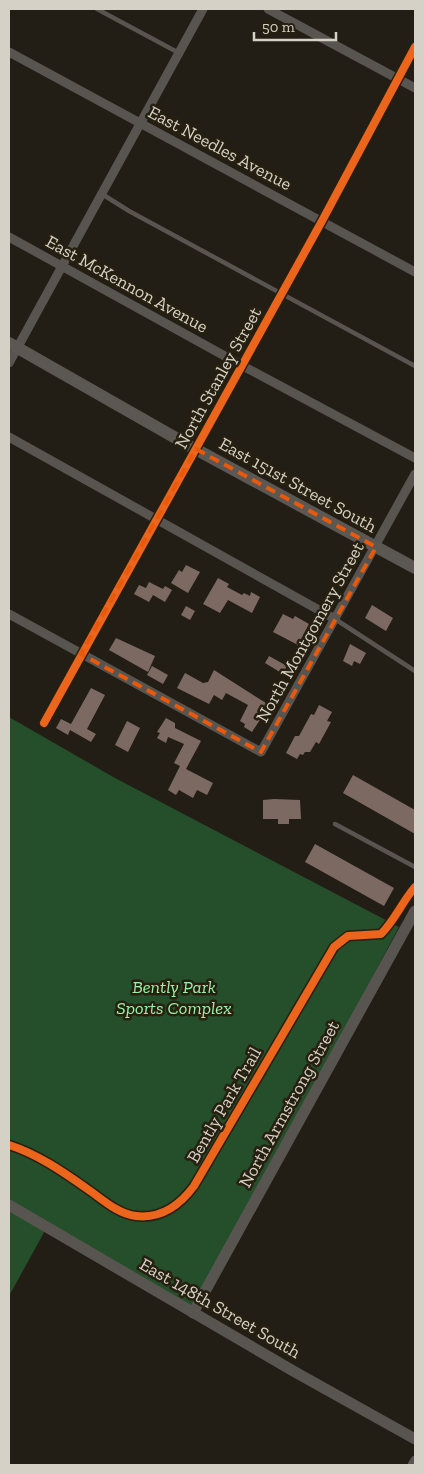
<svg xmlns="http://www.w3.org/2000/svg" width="424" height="1474" font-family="'Zilla Slab',serif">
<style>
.green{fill:#254e2b}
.building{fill:#7c6962}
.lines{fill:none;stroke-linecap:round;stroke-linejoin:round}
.service{stroke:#585551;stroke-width:4.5}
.minor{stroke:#585551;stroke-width:9}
.tertiary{stroke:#585551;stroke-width:11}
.secondary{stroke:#5b5752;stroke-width:12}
.cycleway-casing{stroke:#272010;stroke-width:11}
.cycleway{stroke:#eb651d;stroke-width:8}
.marked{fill:none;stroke:#e8590c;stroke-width:4;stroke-dasharray:10 6;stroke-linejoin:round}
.labels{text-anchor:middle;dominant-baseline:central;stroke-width:5;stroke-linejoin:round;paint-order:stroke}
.street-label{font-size:18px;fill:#d6d1c7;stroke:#272010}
.park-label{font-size:18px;font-style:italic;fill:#99f3a6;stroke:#272010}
</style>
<rect width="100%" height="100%" fill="#221e15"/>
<polygon class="green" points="9,717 115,778 399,927 193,1313 47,1227 9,1296"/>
<g class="building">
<polygon points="186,565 200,572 188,593 171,583 179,570 182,572"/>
<polygon points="218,578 229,584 227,587 242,595 244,593 250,596 251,592 260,597 252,613 228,600 220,613 203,604"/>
<polygon points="149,582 163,589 165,586 172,590 165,602 153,595 149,602 134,594 139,585 146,588"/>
<polygon points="372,605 393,618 386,631 365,618"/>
<polygon points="186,606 195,611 190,620 181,615"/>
<polygon points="283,614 293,619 295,616 309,624 298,645 273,632"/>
<polygon points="116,638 155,656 148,672 109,650"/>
<polygon points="350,644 366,653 360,664 354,661 352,666 343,661"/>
<polygon points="269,656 287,666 283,674 265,663"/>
<polygon points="152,666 168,675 163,684 147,675"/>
<polygon points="214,670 266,703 264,708 267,709 252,732 244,727 245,724 240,721 248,705 226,693 222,700 214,695 209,704 177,688 185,673 203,683 208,682"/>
<polygon points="91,688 105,695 87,729 96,734 91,742 70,730 68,735 56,728 61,719 71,724"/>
<polygon points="319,705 332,712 327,721 331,722 319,744 316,742 310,752 305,752 303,755 300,754 297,759 286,753 295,736 299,736 311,714 314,715"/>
<polygon points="166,718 175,723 175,728 201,741 186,769 213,783 207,795 197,790 193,798 179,790 176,795 168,790 180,766 174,763 184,744 168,737 166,743 157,738 160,733 157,732"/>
<polygon points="127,721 140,728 128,752 115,745"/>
<polygon points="353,775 415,810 415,834 343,793"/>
<polygon points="274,799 300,800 301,819 289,819 289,824 278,824 278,819 263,819 263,800"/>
<polygon points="315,844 394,888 384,906 305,862"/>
</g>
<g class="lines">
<g class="service">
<polyline points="97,9 179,53"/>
<polyline points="102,194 129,211 415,366"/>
<polyline points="335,619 415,671"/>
<polyline points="335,824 415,867"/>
</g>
<g class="minor">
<polyline points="268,9 415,88"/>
<polyline points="9,52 415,272"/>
<polyline points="9,237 241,365 415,458"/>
<polyline points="9,363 203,9"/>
<polyline points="9,437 335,619"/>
<polyline points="9,614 261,752 415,474"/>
<polyline points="44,723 322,221 415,47"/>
<polyline points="412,1465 415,1460"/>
</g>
<g class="tertiary">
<polyline points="9,1205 295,1372 415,1439"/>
<polyline points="193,1313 415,911"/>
</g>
<polyline class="secondary" points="9,343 188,445 415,568"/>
<g class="cycleway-casing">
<g id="cycleway">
<polyline points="44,723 322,221 415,47"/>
<path d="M9,1145C37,1154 62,1171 86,1188C101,1198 117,1214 136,1216C162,1219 180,1205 194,1186L334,947L348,936L381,934C395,920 402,902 415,887"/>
</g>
</g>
<use href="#cycleway" class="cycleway"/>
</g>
<path class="marked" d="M196,449L376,547L261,752L81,654Z"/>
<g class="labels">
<g class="street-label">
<text transform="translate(220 148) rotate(28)">East Needles Avenue</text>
<text transform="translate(127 284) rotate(29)">East McKennon Avenue</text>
<text transform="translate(218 378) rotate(-61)">North Stanley Street</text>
<text transform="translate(298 485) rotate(29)">East 151st Street South</text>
<text transform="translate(310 632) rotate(-61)">North Montgomery Street</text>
<text transform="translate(289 1104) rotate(-61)">North Armstrong Street</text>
<text transform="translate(224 1105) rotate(-60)">Bently Park Trail</text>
<text transform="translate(220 1308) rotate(30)">East 148th Street South</text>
</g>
<g class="park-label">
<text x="174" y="987">Bently Park<tspan x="174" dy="21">Sports Complex</tspan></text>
</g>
</g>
<rect width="424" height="1474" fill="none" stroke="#d6d1c7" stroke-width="20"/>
<path d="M254 32v8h82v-8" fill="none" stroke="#d6d1c7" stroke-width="2.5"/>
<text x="262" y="32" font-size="15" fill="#d6d1c7" stroke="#272010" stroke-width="4" paint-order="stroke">50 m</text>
</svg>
